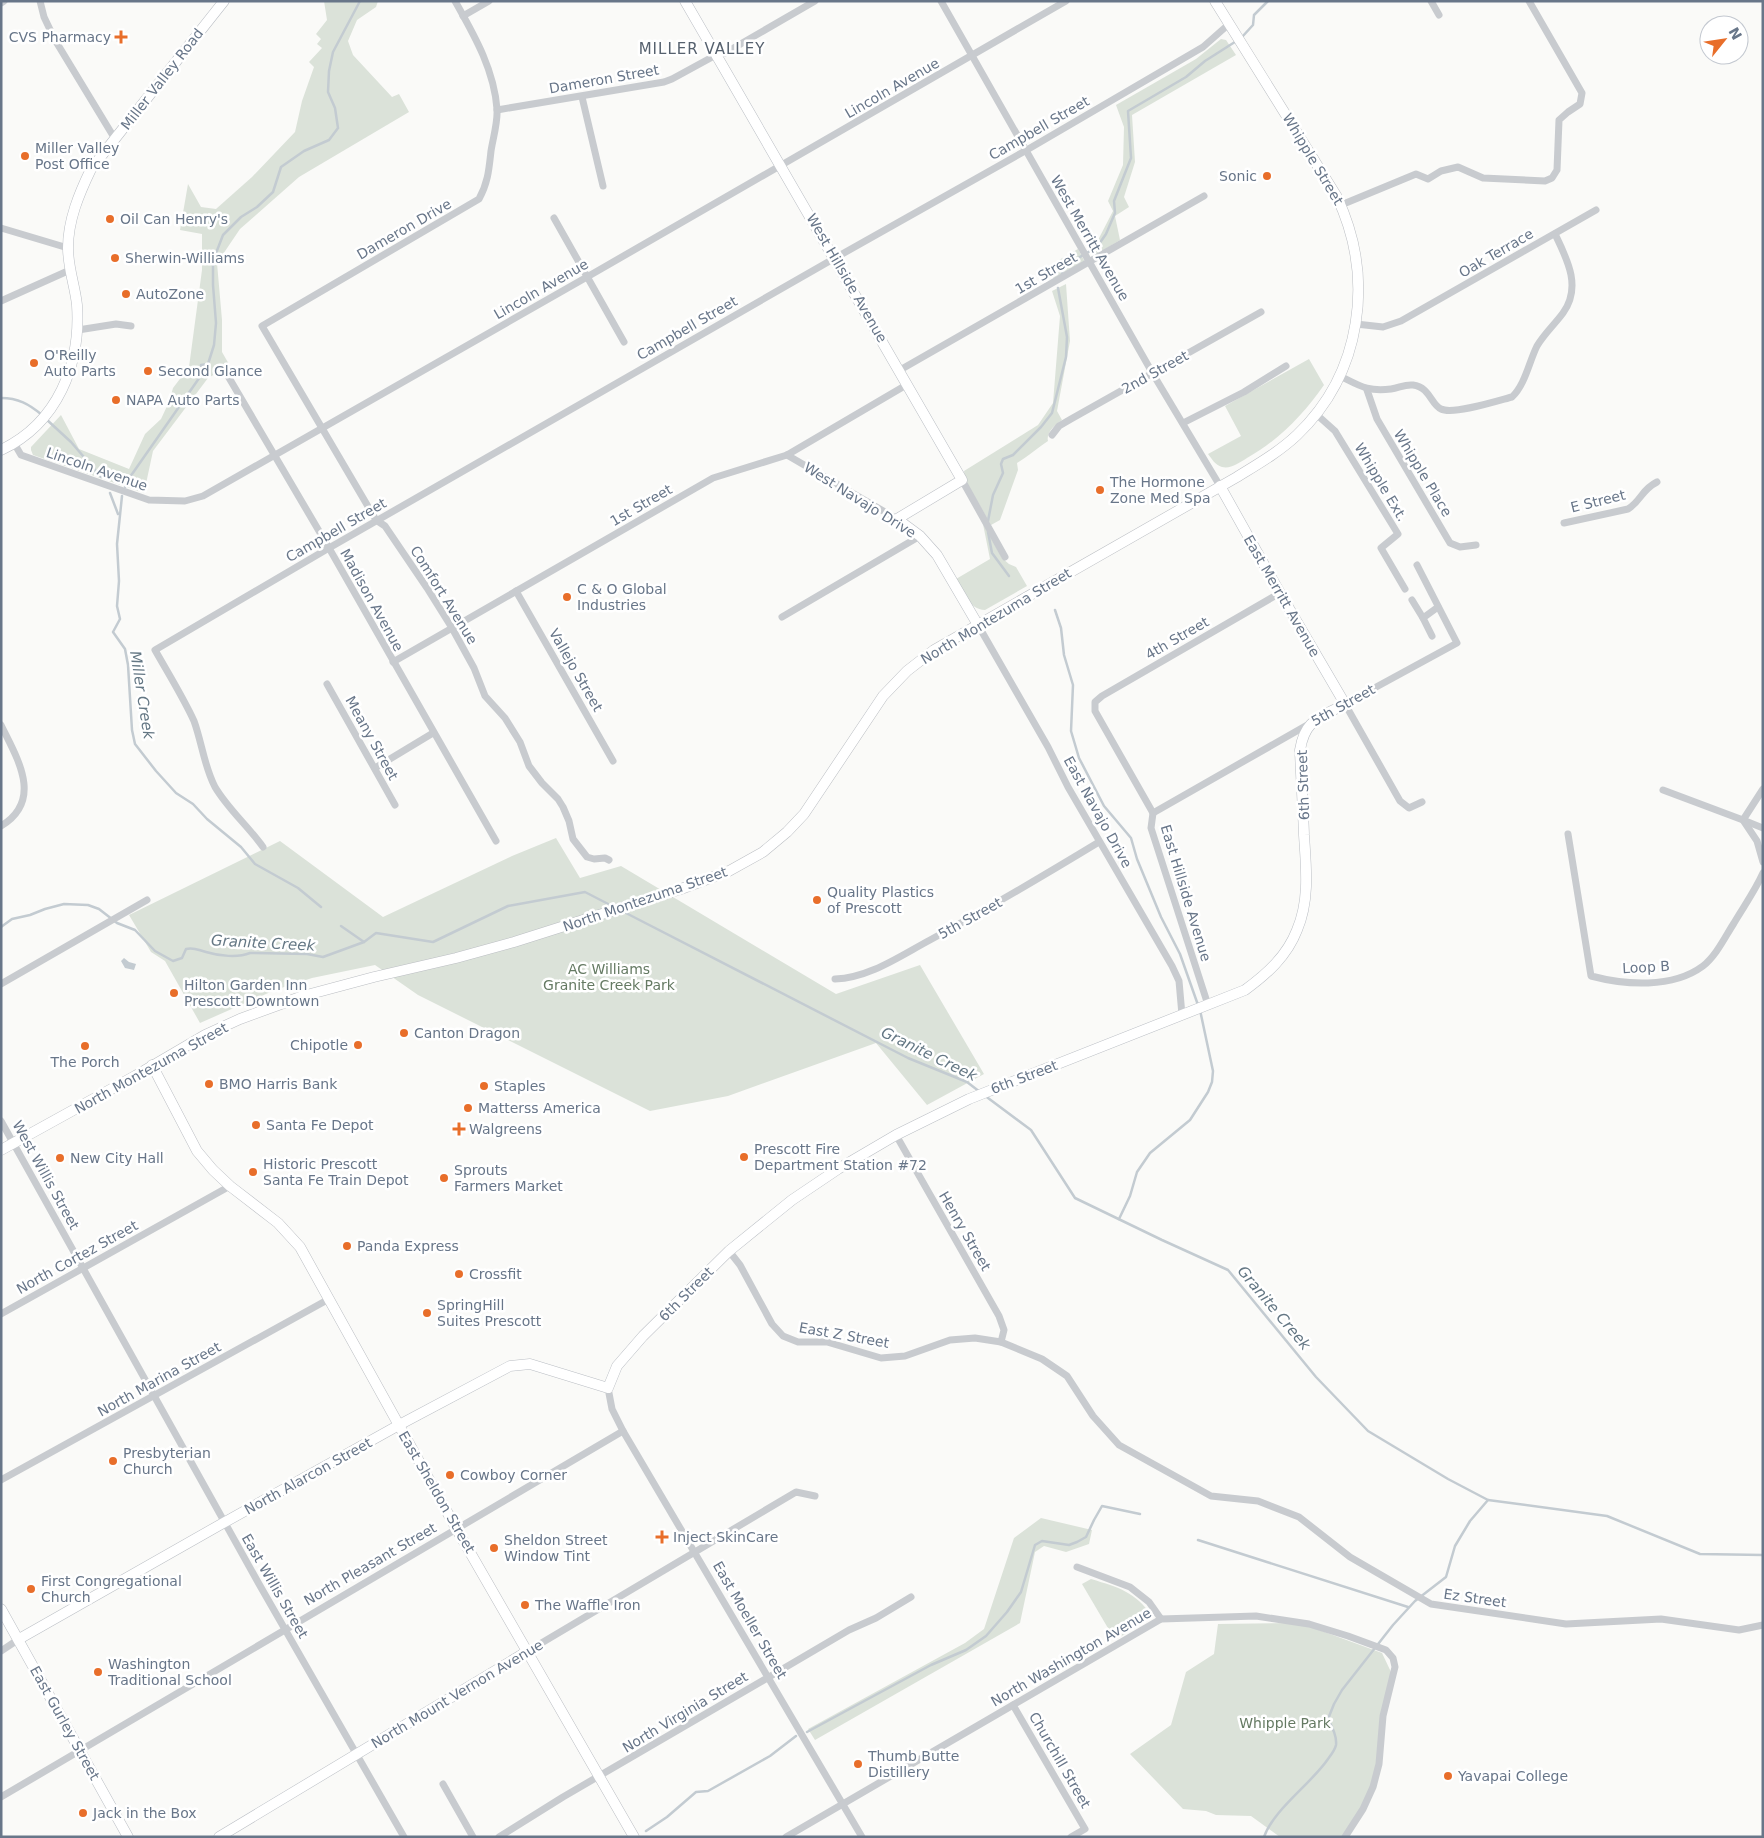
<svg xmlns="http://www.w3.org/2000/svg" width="1764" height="1838" font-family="'DejaVu Sans',sans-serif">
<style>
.green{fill:#dbe2d9}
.water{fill:#c3cbd1}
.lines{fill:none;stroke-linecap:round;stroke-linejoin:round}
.stream{stroke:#c3cbd1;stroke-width:2.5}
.secondary-casing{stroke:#babec4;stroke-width:11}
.primary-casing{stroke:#bbbec3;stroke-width:11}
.street{stroke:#c8cbcf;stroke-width:7}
.secondary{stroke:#fff;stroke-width:10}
.primary{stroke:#fff;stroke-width:10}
.poi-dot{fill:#e86e2a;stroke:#fff;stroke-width:2}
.labels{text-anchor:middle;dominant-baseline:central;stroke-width:5;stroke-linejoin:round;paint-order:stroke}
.poi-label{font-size:14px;fill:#687689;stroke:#fff;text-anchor:start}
.street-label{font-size:14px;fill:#687689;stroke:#fff}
.park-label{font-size:14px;fill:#657a63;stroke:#fff}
.neighbourhood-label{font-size:15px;letter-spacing:1px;fill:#56616e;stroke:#fff}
.water-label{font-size:15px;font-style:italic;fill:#647784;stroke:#fff}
</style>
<rect width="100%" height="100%" fill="#fafaf8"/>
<g class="green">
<polygon points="324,1 378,1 376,7 357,20 348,41 353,55 392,97 399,94 409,112 299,177 240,229 217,263 222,320 222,352 230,366 208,378 153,451 144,493 33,455 31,450 31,447 61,415 79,449 129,469 145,434 161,419 169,402 173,388 189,367 202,270 202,234 180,230 188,184 201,207 216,209 252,177 295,132 302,101 314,67 309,62 322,48 317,44 321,39 316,34 327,20"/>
<polygon points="1221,39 1226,40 1236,55 1132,115 1135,162 1124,197 1129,207 1115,216 1120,240 1094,256 1090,248 1097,242 1113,211 1108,201 1123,165 1124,127 1116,105 1196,59"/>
<polygon points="1078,249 1085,262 1054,279 1047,267"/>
<path d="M1066,284L1070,341L1057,411L1062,420C1055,425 1046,432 1048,441C1037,448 1029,456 1017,463L1018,470L1000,520L991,525L965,480L964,471L1038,425L1053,403L1060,316L1052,291Z"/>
<path d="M1309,359L1324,385C1303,415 1279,440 1247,458C1239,463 1231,469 1222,467C1215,465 1212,459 1208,454L1241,436L1225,406Z"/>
<path d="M983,524L1002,558L1009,564L1016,567L1027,586L985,610C969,610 963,590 956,579L990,559Z"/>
<polygon points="556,838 580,878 621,866 836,994 920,965 984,1074 927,1105 876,1043 728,1096 650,1111 418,995 375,965 312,978 275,990 200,1023 165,961 151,952 129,915 280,841 383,917 512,856"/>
<polygon points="1041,1518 1092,1530 1089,1544 1066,1552 1044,1546 1035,1552 1020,1623 815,1740 808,1729 965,1643 984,1629 1014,1538"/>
<path d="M1091,1579C1120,1588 1134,1591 1153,1617L1115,1640L1082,1584Z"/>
<polygon points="1300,1623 1382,1653 1391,1672 1373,1787 1345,1837 1280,1837 1251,1816 1216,1815 1206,1811 1183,1809 1130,1754 1171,1725 1186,1672 1214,1654 1218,1624"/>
</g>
<polygon class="water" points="124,958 129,962 136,964 134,970 125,968 121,961"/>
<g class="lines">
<g class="stream">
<polyline points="1242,37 1253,25 1254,15 1268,1"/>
<polyline points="1062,273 1063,267 1097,247 1106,234 1115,213 1114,201 1131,158 1128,111 1186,77 1205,61 1238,40"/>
<path d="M1,398C18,398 29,404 42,415"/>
<polyline points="46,419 71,442 101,477"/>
<polyline points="125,487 130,477 202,374 201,365 208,364 214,345 216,323 213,285 213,261 223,235 241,217 257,207 273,192 281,167 304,151 329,140 338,128 335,108 328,92 329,71 333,52 360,1"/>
<polyline points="110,493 118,514"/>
<polyline points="122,496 117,544 119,581 117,606 120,619 113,632 125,649 128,665 132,730 135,744 156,771 176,793 193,804 207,819 241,847 255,864 298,888 321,907"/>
<polyline points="988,521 993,495 1003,473 1001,464 1003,459 1013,455 1041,427 1052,413 1066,357 1067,337 1058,288"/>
<polyline points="988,532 992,553 1009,576"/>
<polyline points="1055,610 1061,628 1064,655 1073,685 1071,731 1079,758 1104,806 1131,838 1137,859 1161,917 1180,954 1198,1005"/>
<polyline points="622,911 908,1058 967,1082 980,1092"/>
<polyline points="341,926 364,942"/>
<path d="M1,927L12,919L30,915L45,909L64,904L88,905L99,909L117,923L135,930L155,951L173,961L182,958L186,949C194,947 198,950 206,952C219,956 238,958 250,953L307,954L323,957L364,942L376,933L433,942L508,906L585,892L614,907"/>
<polyline points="984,1095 1031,1130 1075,1198 1162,1240 1228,1270 1316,1377 1368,1431 1448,1479 1488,1500 1607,1516 1700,1554 1763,1555"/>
<polyline points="1119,1219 1130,1196 1137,1172 1150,1153 1190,1120 1208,1092 1212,1082 1213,1071 1200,1010"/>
<polyline points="1198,1540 1408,1607"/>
<polyline points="807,1732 931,1665 966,1650 986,1636 1007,1612 1021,1592 1035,1545 1042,1541 1069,1545 1077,1542 1086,1537 1094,1520 1102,1506 1140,1514"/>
<polyline points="646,1831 667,1817 696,1792 708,1791 770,1756 796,1736"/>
<path d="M1264,1837C1274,1809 1311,1784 1328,1759C1331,1755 1335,1750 1336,1745C1337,1736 1332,1727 1328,1719L1334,1704L1342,1690L1393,1625L1415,1601L1446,1577L1455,1546L1470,1521L1488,1500"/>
</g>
<g class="secondary-casing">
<g id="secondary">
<polyline points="685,1 962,480 897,519 920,536 937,555 978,625"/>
<path d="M1,450C58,423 81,364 77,305C75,286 68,268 68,248C68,220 79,194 91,169L224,1"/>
<polyline points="1,1609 128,1837"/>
<path d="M19,1639L225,1522L399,1425L510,1366L530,1364L608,1388L617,1366L643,1336L729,1251L792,1200L838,1169L896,1135L969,1099L1245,990C1267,974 1287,956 1297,930C1310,900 1306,866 1304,835C1303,806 1301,778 1300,750C1305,719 1320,718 1345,704L1280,593L1220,486"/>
<polyline points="219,1837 528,1651"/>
</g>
</g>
<g class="primary-casing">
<g id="primary">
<polyline points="152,1065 197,1151 213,1170 230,1186 278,1223 300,1247 456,1528 634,1837"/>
<path d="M1,1150L135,1076L205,1035L240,1019L303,996L374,977L456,958L514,942L681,889L729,871L763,852L787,832L804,814L883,696L907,671L934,650L1237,477C1258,464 1279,452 1297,435C1362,373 1375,278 1337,197L1215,1"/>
</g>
</g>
<g class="street">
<polyline points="40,1 44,17 55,40 115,139"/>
<path d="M455,1C474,35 494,69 497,109C498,122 493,138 491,151C489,169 488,183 479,199L262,326L376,520L385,526L427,588L452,628L474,668L485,696L505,718L520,742L529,766L542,783L558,799L563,807L569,821L573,839L587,857L594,859L605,858L609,860"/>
<polyline points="941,1 1153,374 1220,486"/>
<polyline points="1431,1 1439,15"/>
<polyline points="1,3 4,1"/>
<polyline points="463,16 489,1"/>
<polyline points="582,97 603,186"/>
<polyline points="497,110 664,82 672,79 716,55 725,53 815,1"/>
<polyline points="1341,205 1416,174 1428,179 1441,171 1458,167 1483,178 1545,181 1552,178 1557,170 1559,120 1568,112 1580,104 1582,93 1529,1"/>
<polyline points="554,218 624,342"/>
<polyline points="1,228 68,248"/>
<polyline points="1,301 70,270"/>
<polyline points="1356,324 1383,327 1401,321 1596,210"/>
<polyline points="78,330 116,324 131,326"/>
<polyline points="900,370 1204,196"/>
<polyline points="225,371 329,548 496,841"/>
<path d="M1340,376C1360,386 1368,392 1391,389C1399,388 1405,384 1413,385C1430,387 1431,405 1441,409C1453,415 1497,401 1512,397C1525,385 1529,362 1537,346C1544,334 1555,324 1563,313C1582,287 1567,259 1555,234"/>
<polyline points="1367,390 1377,419 1450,543 1460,547 1476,545"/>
<polyline points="1316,414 1335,431 1398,534 1381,548 1405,589"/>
<polyline points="1183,423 1244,392 1286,366"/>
<polyline points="1052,435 1059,426 1071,419 1261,312"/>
<polyline points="14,443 21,455 149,500 185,501 203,496 587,277 1066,1"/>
<polyline points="787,455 897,519"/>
<polyline points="962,480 1005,557"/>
<path d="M1564,523L1628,509C1642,500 1641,490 1657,482"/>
<polyline points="1417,565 1457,643 1345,704 1400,801 1409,808 1422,802"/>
<polyline points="516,591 613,761"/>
<polyline points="1412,600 1423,618"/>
<polyline points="782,617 920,536"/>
<polyline points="978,625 1048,747 1068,787 1172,966 1179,981 1182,1015"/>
<polyline points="1432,636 1423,618 1438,607"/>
<polyline points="393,662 713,478 787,455 908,384"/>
<polyline points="327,684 395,805"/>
<path d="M1,725C17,758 44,800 1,826"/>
<polyline points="375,768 433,733"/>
<polyline points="1763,789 1743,820 1763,828"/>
<polyline points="1663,790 1743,820 1757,841 1763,862"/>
<polyline points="1153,813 1309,724"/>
<path d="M1568,834L1591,976C1625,985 1672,989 1703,966C1716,956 1725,937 1734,923C1744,906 1755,891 1763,873"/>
<path d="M263,847C248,826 228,809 215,787C204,766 202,743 194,721C183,697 168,673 155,650L329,548L835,258L1025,151L1203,47L1229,24"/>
<path d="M835,979C869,978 900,956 930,940C987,909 1043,876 1099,842"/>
<polyline points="1,984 147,900"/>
<polyline points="1208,1005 1151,828 1153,813 1095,711 1095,702 1102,696 1280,593"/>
<polyline points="1,1121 259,1584 404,1837"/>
<polyline points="896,1135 999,1316 1004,1330 1001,1342"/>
<polyline points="729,1251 740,1265 772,1324 783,1336 798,1342 827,1342 881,1358 905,1356 950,1340 975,1338 1001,1342 1042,1359 1067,1376 1093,1416 1119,1445 1211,1496 1258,1501 1299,1517 1350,1557 1431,1604 1566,1624 1661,1619 1739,1630 1763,1625"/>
<polyline points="1,1314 230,1186"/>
<polyline points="608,1388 612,1409 623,1431 862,1837"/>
<polyline points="1,1480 329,1299"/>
<polyline points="1077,1567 1130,1587 1149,1602 1161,1619"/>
<polyline points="1,1651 19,1639"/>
<polyline points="528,1651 796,1492 815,1496"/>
<polyline points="1013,1705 1085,1829 1071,1837"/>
<polyline points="443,1784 473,1837"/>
<polyline points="1,1797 623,1431"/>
<polyline points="499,1837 563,1797 769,1677 849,1630 876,1618 911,1597"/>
<polyline points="786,1837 1161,1619 1256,1616 1309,1624 1348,1636 1386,1650 1393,1658 1395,1667 1383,1716 1379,1764 1373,1787 1363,1809 1345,1837"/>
</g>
<use href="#secondary" class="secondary"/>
<use href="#primary" class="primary"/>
</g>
<g class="poi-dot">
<path d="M118.5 29.5h5v5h5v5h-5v5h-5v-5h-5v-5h5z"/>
<circle cx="25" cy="156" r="5"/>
<circle cx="1267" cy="176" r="5"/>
<circle cx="110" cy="219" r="5"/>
<circle cx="115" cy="258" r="5"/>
<circle cx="126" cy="294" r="5"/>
<circle cx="34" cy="363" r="5"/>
<circle cx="148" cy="371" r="5"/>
<circle cx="116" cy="400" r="5"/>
<circle cx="1100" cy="490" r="5"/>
<circle cx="567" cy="597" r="5"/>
<circle cx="817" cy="900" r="5"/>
<circle cx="174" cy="993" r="5"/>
<circle cx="404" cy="1033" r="5"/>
<circle cx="358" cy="1045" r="5"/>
<circle cx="85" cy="1046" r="5"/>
<circle cx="209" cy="1084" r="5"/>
<circle cx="484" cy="1086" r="5"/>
<circle cx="468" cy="1108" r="5"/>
<circle cx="256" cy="1125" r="5"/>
<path d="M456.5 1121.5h5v5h5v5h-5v5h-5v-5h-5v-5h5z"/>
<circle cx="744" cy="1157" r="5"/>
<circle cx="60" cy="1158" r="5"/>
<circle cx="253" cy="1172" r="5"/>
<circle cx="444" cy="1178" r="5"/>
<circle cx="347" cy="1246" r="5"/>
<circle cx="459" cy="1274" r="5"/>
<circle cx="427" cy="1313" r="5"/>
<circle cx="113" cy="1461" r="5"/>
<circle cx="450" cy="1475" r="5"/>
<path d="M659.5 1529.5h5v5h5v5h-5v5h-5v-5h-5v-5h5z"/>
<circle cx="494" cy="1548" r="5"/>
<circle cx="31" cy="1589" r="5"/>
<circle cx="525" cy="1605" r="5"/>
<circle cx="98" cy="1672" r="5"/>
<circle cx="858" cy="1764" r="5"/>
<circle cx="1448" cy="1776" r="5"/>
<circle cx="83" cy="1813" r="5"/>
</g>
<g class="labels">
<g class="poi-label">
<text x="111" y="37" text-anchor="end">CVS Pharmacy</text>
<text x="35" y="148">Miller Valley<tspan x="35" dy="16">Post Office</tspan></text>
<text x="1257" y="176" text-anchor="end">Sonic</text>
<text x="120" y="219">Oil Can Henry's</text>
<text x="125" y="258">Sherwin-Williams</text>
<text x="136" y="294">AutoZone</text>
<text x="44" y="355">O'Reilly<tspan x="44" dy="16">Auto Parts</tspan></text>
<text x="158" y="371">Second Glance</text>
<text x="126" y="400">NAPA Auto Parts</text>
<text x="1110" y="482">The Hormone<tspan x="1110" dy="16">Zone Med Spa</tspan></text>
<text x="577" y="589">C &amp; O Global<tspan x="577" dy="16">Industries</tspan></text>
<text x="827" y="892">Quality Plastics<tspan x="827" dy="16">of Prescott</tspan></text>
<text x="184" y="985">Hilton Garden Inn<tspan x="184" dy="16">Prescott Downtown</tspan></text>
<text x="414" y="1033">Canton Dragon</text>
<text x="348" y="1045" text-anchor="end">Chipotle</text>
<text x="85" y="1062" text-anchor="middle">The Porch</text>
<text x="219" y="1084">BMO Harris Bank</text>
<text x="494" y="1086">Staples</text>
<text x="478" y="1108">Matterss America</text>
<text x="266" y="1125">Santa Fe Depot</text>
<text x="469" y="1129">Walgreens</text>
<text x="754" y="1149">Prescott Fire<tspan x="754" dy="16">Department Station #72</tspan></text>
<text x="70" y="1158">New City Hall</text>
<text x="263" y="1164">Historic Prescott<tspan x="263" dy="16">Santa Fe Train Depot</tspan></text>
<text x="454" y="1170">Sprouts<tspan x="454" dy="16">Farmers Market</tspan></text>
<text x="357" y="1246">Panda Express</text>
<text x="469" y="1274">Crossfit</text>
<text x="437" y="1305">SpringHill<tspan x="437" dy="16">Suites Prescott</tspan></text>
<text x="123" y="1453">Presbyterian<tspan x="123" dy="16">Church</tspan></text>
<text x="460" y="1475">Cowboy Corner</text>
<text x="673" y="1537">Inject SkinCare</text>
<text x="504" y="1540">Sheldon Street<tspan x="504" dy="16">Window Tint</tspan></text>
<text x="41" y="1581">First Congregational<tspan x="41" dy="16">Church</tspan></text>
<text x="535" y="1605">The Waffle Iron</text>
<text x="108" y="1664">Washington<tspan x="108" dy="16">Traditional School</tspan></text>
<text x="868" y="1756">Thumb Butte<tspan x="868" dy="16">Distillery</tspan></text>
<text x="1458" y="1776">Yavapai College</text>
<text x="93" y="1813">Jack in the Box</text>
</g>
<g class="street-label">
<text transform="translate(162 79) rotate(-52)">Miller Valley Road</text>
<text transform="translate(604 79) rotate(-10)">Dameron Street</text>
<text transform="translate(892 88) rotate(-30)">Lincoln Avenue</text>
<text transform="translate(1039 128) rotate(-30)">Campbell Street</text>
<text transform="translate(1313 159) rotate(59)">Whipple Street</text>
<text transform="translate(404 229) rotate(-30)">Dameron Drive</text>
<text transform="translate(1090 238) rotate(60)">West Merritt Avenue</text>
<text transform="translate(1496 253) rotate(-30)">Oak Terrace</text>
<text transform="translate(1046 273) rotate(-30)">1st Street</text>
<text transform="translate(847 278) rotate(60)">West Hillside Avenue</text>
<text transform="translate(541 289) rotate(-30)">Lincoln Avenue</text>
<text transform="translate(687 328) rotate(-30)">Campbell Street</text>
<text transform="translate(1155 372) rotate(-29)">2nd Street</text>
<text transform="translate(97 469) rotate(19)">Lincoln Avenue</text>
<text transform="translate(1423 473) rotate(59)">Whipple Place</text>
<text transform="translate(1381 482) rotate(59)">Whipple Ext.</text>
<text transform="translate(860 500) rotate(32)">West Navajo Drive</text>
<text transform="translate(1598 501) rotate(-14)">E Street</text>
<text transform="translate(641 505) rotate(-30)">1st Street</text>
<text transform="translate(336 530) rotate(-30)">Campbell Street</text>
<text transform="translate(444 595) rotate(58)">Comfort Avenue</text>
<text transform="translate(1282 596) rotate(60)">East Merritt Avenue</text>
<text transform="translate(372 600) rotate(61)">Madison Avenue</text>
<text transform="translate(996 616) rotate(-31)">North Montezuma Street</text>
<text transform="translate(1177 638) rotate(-30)">4th Street</text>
<text transform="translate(576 670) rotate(60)">Vallejo Street</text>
<text transform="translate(1343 705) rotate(-29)">5th Street</text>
<text transform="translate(372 738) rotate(61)">Meany Street</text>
<text transform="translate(1303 785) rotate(-92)">6th Street</text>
<text transform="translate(1098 812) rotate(61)">East Navajo Drive</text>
<text transform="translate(1186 893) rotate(73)">East Hillside Avenue</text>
<text transform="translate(645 899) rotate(-19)">North Montezuma Street</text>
<text transform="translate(970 918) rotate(-29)">5th Street</text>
<text transform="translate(1646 967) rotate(-3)">Loop B</text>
<text transform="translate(151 1068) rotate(-29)">North Montezuma Street</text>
<text transform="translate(1024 1077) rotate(-21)">6th Street</text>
<text transform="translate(46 1175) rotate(61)">West Willis Street</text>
<text transform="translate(965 1231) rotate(60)">Henry Street</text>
<text transform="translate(77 1257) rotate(-29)">North Cortez Street</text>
<text transform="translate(686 1294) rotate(-45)">6th Street</text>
<text transform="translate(844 1335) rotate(10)">East Z Street</text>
<text transform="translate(159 1379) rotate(-29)">North Marina Street</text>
<text transform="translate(308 1476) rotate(-29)">North Alarcon Street</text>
<text transform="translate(437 1492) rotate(60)">East Sheldon Street</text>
<text transform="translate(370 1564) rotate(-30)">North Pleasant Street</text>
<text transform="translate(275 1586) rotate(60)">East Willis Street</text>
<text transform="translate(1475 1598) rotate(8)">Ez Street</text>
<text transform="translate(750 1620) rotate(60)">East Moeller Street</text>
<text transform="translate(1071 1657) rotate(-30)">North Washington Avenue</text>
<text transform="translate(457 1694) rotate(-31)">North Mount Vernon Avenue</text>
<text transform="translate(685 1712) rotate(-31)">North Virginia Street</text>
<text transform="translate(65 1723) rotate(61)">East Gurley Street</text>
<text transform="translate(1060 1760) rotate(60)">Churchill Street</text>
</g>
<g class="park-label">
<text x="609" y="969">AC Williams<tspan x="609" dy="16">Granite Creek Park</tspan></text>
<text x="1285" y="1723">Whipple Park</text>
</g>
<g class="neighbourhood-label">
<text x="702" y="49">MILLER VALLEY</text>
</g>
<g class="water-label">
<text transform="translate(142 695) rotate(81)">Miller Creek</text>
<text transform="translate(263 943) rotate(3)">Granite Creek</text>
<text transform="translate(929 1054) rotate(26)">Granite Creek</text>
<text transform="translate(1274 1308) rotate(50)">Granite Creek</text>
</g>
</g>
<rect width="1764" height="1838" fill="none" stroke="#687689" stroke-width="5"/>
<g transform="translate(1724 40) rotate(60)"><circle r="24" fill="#ffffff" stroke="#c3c8d0"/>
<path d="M0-4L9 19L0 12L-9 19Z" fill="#e86e2a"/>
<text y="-8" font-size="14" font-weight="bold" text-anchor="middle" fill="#687689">N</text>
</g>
</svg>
